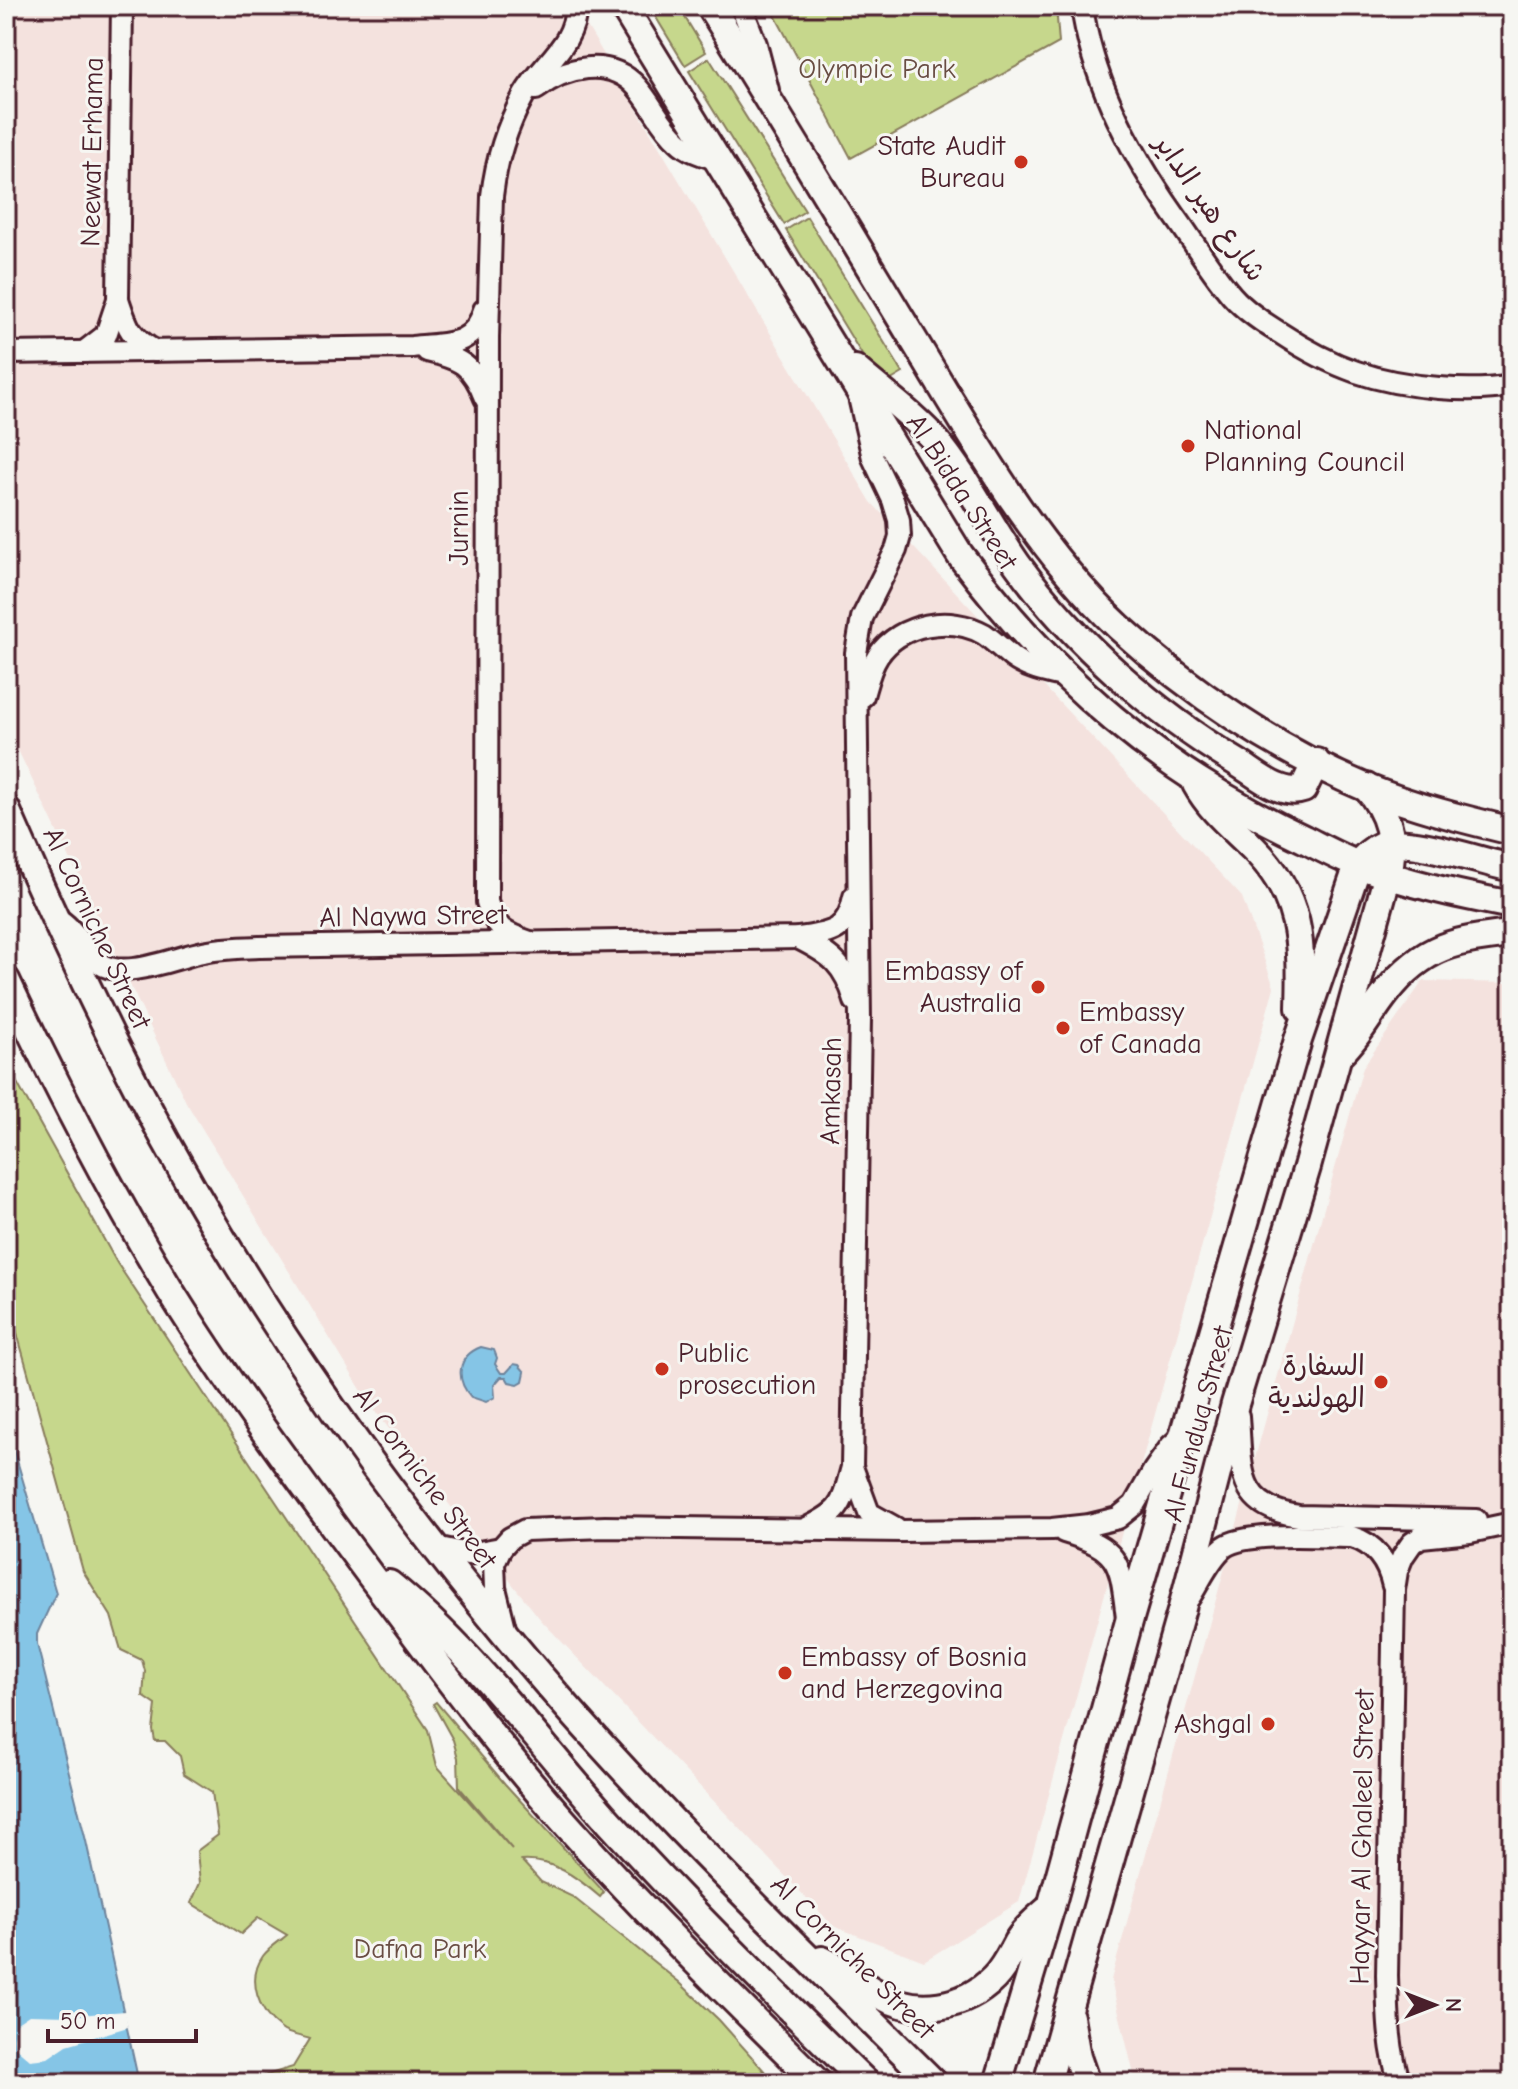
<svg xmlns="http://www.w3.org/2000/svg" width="1518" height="2089" font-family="'Comic Neue','Playpen Sans Arabic',sans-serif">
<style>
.built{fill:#f4e2de}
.green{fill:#c6d78c;stroke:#887b5c;stroke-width:2}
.water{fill:#85c5e6;stroke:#6d839b;stroke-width:2}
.pier{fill:#f6f6f2}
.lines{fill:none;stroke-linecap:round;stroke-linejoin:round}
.street-casing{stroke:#4a1f2b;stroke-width:26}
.secondary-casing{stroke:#4a1f2b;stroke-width:32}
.street{stroke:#f6f6f2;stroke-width:20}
.secondary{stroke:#f6f6f2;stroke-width:26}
.poi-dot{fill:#c8321e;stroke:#f6f6f2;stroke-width:3}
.labels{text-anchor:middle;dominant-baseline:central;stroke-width:6;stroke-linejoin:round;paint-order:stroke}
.park-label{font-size:28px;fill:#694d43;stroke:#f6f6f2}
.poi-label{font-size:28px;fill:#4a1f2b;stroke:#f6f6f2;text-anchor:end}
.street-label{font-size:28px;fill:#4a1f2b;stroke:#f6f6f2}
</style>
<rect width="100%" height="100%" fill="#f6f6f2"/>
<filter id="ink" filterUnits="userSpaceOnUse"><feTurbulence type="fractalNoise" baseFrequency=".0125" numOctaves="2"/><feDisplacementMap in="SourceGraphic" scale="16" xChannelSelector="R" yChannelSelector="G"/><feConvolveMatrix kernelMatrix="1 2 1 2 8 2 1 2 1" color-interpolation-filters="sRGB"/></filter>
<g filter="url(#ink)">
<g class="built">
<polygon points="6,6 575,6 871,502 1242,897 1274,987 1019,1902 924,1961 833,1926 541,1620 371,1406 186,1102 6,725"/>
<polygon points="1423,981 1512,983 1512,2083 1136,2083 1111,1980 1363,1067"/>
</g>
<g class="green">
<polygon points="649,6 678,6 706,52 685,65"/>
<polygon points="770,6 1056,6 1059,43 851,158"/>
<polygon points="709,58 805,211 784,224 689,71"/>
<polygon points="807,217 903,373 881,386 786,230"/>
<path d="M6,1063L117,1263L428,1730L437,1766L512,1849L459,1787L458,1758L453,1740L433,1704L436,1702L505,1784L604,1892L600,1897C577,1877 553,1859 522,1861L541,1882L573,1897L679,1982L719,2020L775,2083H248L250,2080L293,2067L310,2039C302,2036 288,2035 281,2029C259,2013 246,1980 263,1956C269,1948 280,1941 287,1935L258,1918L241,1934L191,1903L200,1883L197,1851L218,1835L212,1792L184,1774L180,1756L165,1741H155L153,1730L156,1705L143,1696L145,1671L142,1660L121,1650L111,1616L83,1571L6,1293Z"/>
</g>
<g class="water">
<path d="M481,1347L494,1350L497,1358L495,1364L501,1373H506L514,1364L519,1365L525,1372L523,1381L518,1384L509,1382L506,1377H501L494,1385L495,1397L486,1402L471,1397C455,1379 457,1356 481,1347Z"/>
<polygon points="6,1423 56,1593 37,1634 37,1644 86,1841 139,2083 6,2083"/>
</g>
<polygon class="pier" points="125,2011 128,2027 67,2045 48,2058 30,2060 15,2047 14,2038 17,2023 29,2015 69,2016"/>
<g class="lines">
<g class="street-casing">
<g id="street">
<polyline points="741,6 756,44 768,90"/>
<path d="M1082,6C1092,81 1132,155 1175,216C1193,241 1209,268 1228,291C1241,308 1262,322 1280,333C1333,368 1376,383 1439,388C1463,390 1488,390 1512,386"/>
<path d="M536,89C565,67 609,56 637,87C652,104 661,126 678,141C688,151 703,155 716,159"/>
<path d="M118,299C127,326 129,336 155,351"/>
<path d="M427,351C461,359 472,364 485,398"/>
<polyline points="84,352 106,335 118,299 122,6"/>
<path d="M6,353L412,347C446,343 473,348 484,310"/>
<path d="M863,696C867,682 870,668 878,656C900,623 951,615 984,634C994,641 1003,650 1013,658C1028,669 1047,672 1065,677"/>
<path d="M56,918C76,929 82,950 99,963C124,981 176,957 203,952C221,948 240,948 259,947L798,938C830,933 847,933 854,897"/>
<path d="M798,938C830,954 845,964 855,1001"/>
<path d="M530,942C503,933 496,929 487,902L488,337L492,196C496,161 507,126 524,95C542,63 575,46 576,6"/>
<path d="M1238,1416C1242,1468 1235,1507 1299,1516L1476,1520"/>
<polyline points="852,1467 869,1513 896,1528"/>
<path d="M803,1530C842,1511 841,1508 852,1467L860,1020L856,653L862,618L896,550L900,536L899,520L893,500L873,458L859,397"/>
<path d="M1064,1532C1121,1549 1120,1562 1127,1618"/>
<polyline points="435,1547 468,1554 501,1548"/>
<path d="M1189,1598C1199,1583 1210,1558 1224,1547C1246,1531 1323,1537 1352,1537C1375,1544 1388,1563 1393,1586"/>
<polyline points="505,1628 495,1588 494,1563 501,1548 510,1538 525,1530 605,1527 902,1531 1052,1529 1089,1525 1118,1518 1134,1505 1154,1470 1171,1446 1181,1437"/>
<path d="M1400,2083C1388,2048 1388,2012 1387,1975L1394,1590L1397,1571L1403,1556L1412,1543L1421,1537L1470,1532L1512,1523"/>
</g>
</g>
<g class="secondary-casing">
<g id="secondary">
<path d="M623,6L960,555C1056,682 1160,771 1304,839C1322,848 1340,858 1359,865C1407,884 1461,895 1512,905"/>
<path d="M710,6C780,117 847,230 915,342C975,441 1034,547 1119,627C1190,692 1278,751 1367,788C1414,807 1463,819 1512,831"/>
<path d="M855,369C880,391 916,417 937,442C967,478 990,526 1017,564C1073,642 1156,714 1238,763C1256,774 1281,797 1303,789L1316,762"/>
<path d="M1196,784C1211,811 1232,827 1253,848C1302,896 1302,944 1300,1008"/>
<path d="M6,809C48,905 91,999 139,1091C241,1286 368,1470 509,1639C640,1797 788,1938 934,2083"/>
<path d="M6,980C56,1086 110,1191 171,1292C232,1390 301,1482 370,1575C430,1654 488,1734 553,1809C637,1905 728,1994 818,2083"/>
<path d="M1342,1052C1360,1034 1371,1012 1387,992C1424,945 1456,940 1512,934"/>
<path d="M389,1584C475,1653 538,1743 611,1824C692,1913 779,1999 866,2083"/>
<path d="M822,1960C843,1970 860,1984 880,1995C917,2016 964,2008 994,1978C1004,1968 1010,1955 1017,1942C1026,1928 1038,1918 1051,1907"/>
<polyline points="1070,2017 1077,2057 1086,2083"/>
<path d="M998,2083L1051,1907L1128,1625L1298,1040L1358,865C1364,857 1373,849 1382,845C1408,836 1482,862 1512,868"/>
<path d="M1047,2083L1182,1608L1235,1404L1307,1167L1388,874C1396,841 1389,813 1366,787"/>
</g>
</g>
<use href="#street" class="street"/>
<use href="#secondary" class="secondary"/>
</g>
</g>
<g class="poi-dot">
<circle cx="1021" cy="162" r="8"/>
<circle cx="1188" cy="446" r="8"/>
<circle cx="1038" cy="987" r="8"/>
<circle cx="1063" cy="1028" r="8"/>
<circle cx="662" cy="1369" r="8"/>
<circle cx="1381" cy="1382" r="8"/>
<circle cx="785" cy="1673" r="8"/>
<circle cx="1268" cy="1724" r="8"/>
</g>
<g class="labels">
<g class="park-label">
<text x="877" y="69">Olympic Park</text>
<text x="420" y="1949">Dafna Park</text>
</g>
<g class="poi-label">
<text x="1005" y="146">State Audit<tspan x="1005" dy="32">Bureau</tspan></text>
<text x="1204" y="430" text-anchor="start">National<tspan x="1204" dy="32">Planning Council</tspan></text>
<text x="1022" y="971">Embassy of<tspan x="1022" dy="32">Australia</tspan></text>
<text x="1079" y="1012" text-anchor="start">Embassy<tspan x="1079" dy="32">of Canada</tspan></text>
<text x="678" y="1353" text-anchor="start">Public<tspan x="678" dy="32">prosecution</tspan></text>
<text x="1365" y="1366">السفارة<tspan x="1365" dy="32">الهولندية</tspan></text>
<text x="801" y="1657" text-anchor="start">Embassy of Bosnia<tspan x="801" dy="32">and Herzegovina</tspan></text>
<text x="1252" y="1724">Ashgal</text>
</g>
<g class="street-label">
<text transform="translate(92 152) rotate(-89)">Neewat Erhama</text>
<text transform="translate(1210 208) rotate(55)">شارع هير الداير</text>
<text transform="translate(962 492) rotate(57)">Al Bidda Street</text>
<text transform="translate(459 528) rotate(-90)">Jurnin</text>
<text transform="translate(413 916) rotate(-1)">Al Naywa Street</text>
<text transform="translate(97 928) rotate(65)">Al Corniche Street</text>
<text transform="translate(831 1091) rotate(-89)">Amkasah</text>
<text transform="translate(1198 1424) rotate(-75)">Al Funduq Street</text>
<text transform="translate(425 1478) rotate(53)">Al Corniche Street</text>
<text transform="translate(1362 1837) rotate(-89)">Hayyar Al Ghaleel Street</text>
<text transform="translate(853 1957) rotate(45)">Al Corniche Street</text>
</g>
</g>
<rect width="1518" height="2089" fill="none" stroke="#f6f6f2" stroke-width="32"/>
<rect x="16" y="16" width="1486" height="2057" fill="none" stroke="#4a1f2b" stroke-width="3" filter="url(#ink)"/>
<g transform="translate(1434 2005) rotate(90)" stroke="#f6f6f2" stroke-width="6" paint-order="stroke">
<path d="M0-6L14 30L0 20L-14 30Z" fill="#4a1f2b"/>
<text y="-12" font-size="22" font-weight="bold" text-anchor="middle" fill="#4a1f2b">N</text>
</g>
<path d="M48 2029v12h148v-12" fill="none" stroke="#4a1f2b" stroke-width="4"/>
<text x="60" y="2029" font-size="24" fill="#4a1f2b" stroke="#f6f6f2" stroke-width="6" paint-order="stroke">50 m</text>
</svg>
